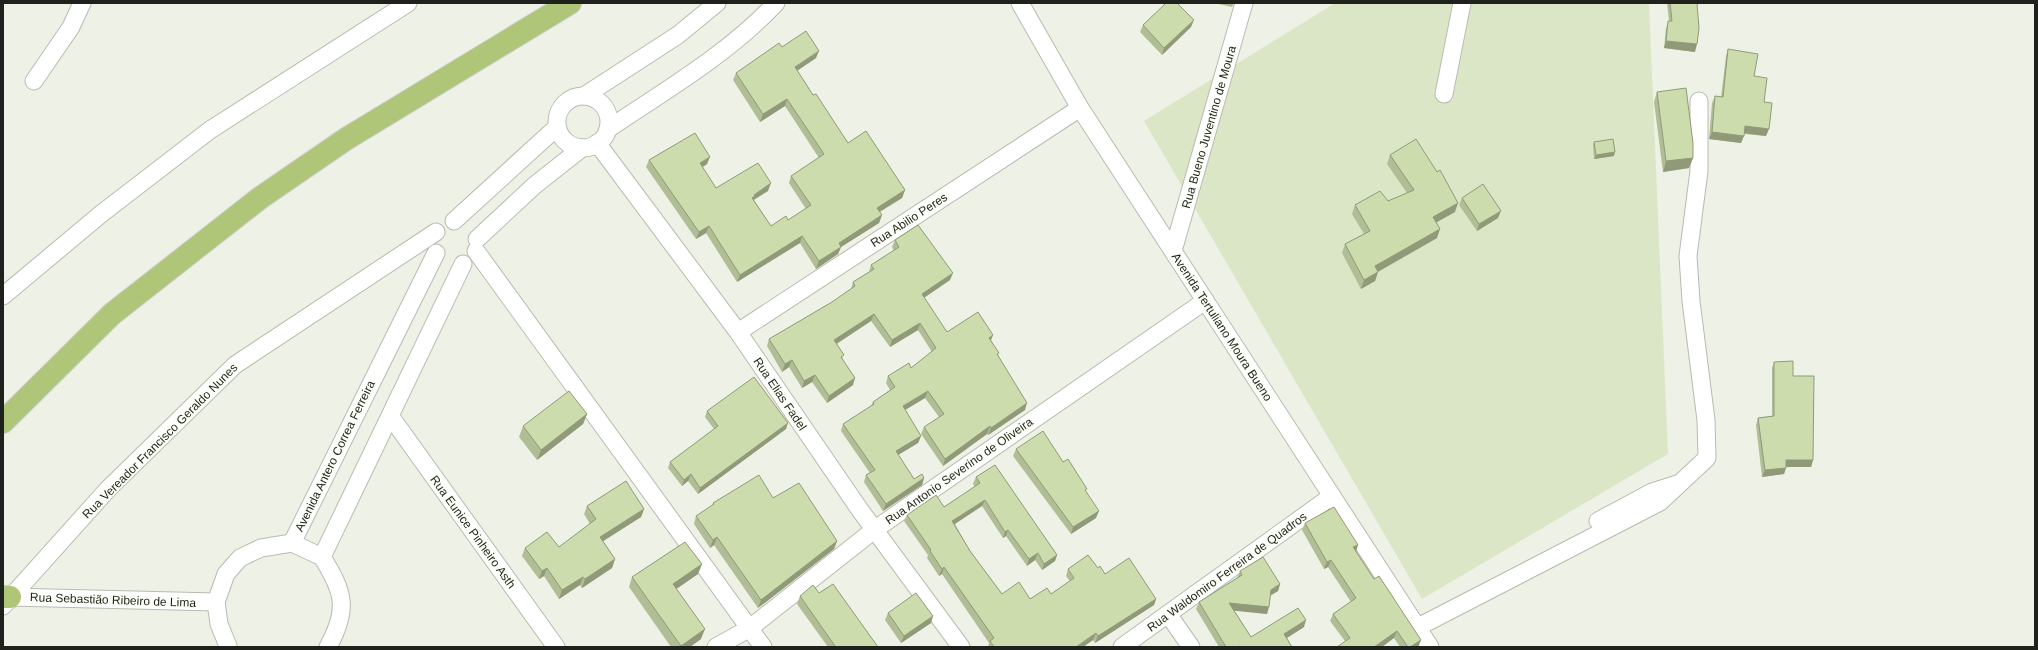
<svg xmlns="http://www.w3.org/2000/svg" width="2038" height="650" font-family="Helvetica,sans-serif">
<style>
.green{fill:#dbe6c6}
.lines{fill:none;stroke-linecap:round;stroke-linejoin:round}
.minor-casing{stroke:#b8bbb0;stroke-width:19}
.highway-casing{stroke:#cececd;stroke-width:24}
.minor{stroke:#fff;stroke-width:17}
.highway{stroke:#afc678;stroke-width:22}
.wall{fill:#b0bd95}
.shaded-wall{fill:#909a79}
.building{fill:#cddcad;stroke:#909a79}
.labels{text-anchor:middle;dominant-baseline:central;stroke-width:3.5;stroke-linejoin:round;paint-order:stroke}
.street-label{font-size:12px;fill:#1f211d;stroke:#fcfff5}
</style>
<rect width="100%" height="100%" fill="#eef2e6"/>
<polygon class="green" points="1335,3 1649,3 1668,454 1422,599 1144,121"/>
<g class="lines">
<g class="minor-casing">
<g id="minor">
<polyline points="1020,3 1080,108 1430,647"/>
<polyline points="34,81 71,27 82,3"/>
<polyline points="1444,94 1462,3"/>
<polyline points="584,96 678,35 717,3"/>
<circle cx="583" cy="122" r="26"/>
<path d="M608,129C666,90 728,54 776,3"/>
<polyline points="597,143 738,332 860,510 961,647"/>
<polyline points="454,221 557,127"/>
<polyline points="477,239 535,185 582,148"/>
<polyline points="476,251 763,647"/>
<polyline points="1173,251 1244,3"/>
<polyline points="3,296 101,214 210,130 408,3"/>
<polyline points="738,332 1080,108"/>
<polyline points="391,417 556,647"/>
<polyline points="1598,521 1652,492 1677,484"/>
<polyline points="292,543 436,253"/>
<polyline points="292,543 322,557"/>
<polyline points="322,557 463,264"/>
<path d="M322,557C344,592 349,609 328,647"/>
<polyline points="10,597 216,602"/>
<polyline points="3,606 108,489 235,365 436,232"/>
<polyline points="1168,614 1191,647"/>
<polyline points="1418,627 1660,502 1707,458 1706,420 1691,301 1688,256 1699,171 1699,101"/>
<polyline points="228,646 219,624 216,602 226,574 240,558 261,548 292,543"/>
<polyline points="716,647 750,628 874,530 1205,301"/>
<polyline points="1122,647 1332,496"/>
</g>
</g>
<g class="highway-casing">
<g id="highway">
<polyline points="3,422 112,314 260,198 346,139 570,3"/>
<polyline points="3,597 10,597"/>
</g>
</g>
<use href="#minor" class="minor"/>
<use href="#highway" class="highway"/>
</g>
<g class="wall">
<polygon points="1214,3 1234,3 1232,7"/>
<polygon points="1667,3 1697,3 1695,52 1664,48 1666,28 1669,21"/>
<polygon points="1143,25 1191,27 1162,55 1140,32"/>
<polygon points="782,47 816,58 797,71 813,95 848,143 905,190 902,198 880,212 882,215 879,223 841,247 838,254 816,269 800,243 737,282 706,233 696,239 646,167 649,160 707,164 702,167 716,188 768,191 754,200 771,226 788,220 806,209 789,183 791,176 819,158 785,106 760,122 733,80 736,73"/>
<polygon points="1728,49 1754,76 1764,102 1766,136 1744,134 1741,143 1709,139 1712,103 1715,96 1721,97 1726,56"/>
<polygon points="1657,92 1693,158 1689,168 1663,172 1654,102"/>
<polygon points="1594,142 1614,156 1594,159 1593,145"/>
<polygon points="1390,155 1455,212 1436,222 1437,238 1378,272 1375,281 1361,289 1342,253 1345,244 1364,234 1352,214 1355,205 1388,201 1407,193 1387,164"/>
<polygon points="1462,198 1498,218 1477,231 1459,205"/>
<polygon points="895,240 950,280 924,298 947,332 993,335 991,340 1025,410 988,435 987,434 943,466 921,434 924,427 939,417 925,398 905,410 921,436 918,443 898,455 914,479 924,478 922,485 883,511 864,482 866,475 870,473 841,431 843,424 871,406 873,402 890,390 886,383 888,376 911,368 932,352 918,330 890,347 871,321 837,344 853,385 827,403 812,382 802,388 789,367 782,372 767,346 769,339 832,302 851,289 853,282 869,272 871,265 894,251 892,247"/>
<polygon points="1774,362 1793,376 1813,460 1811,467 1786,467 1784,474 1762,477 1756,425 1758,418 1772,416 1772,368"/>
<polygon points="707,411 786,429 698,494 688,481 682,486 668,468 670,462 714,429 705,417"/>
<polygon points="587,414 583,424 537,460 519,437 523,426"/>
<polygon points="1016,449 1063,462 1086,492 1096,518 1071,534 1013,456"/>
<polygon points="976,477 1057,555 1055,561 1042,570 1035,560 1027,566 1006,536 1003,538 982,506 955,524 970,551 1002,594 1030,599 1051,594 1070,581 1066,576 1068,569 1098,568 1105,574 1156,599 1154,605 1095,643 1093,640 1083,647 988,647 989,643 942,574 939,576 927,558 928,555 904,521 907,515 944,507 975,487 973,484"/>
<polygon points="773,498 837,541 834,549 758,608 714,545 710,548 694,524 696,516 712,506 713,503"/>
<polygon points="587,506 644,509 641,517 603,541 615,559 612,568 582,588 580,585 559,599 544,576 539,579 522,556 525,548 559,547 590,524 584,514"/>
<polygon points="1305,523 1356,551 1374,579 1421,640 1418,647 1400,647 1394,638 1345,641 1330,621 1333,614 1351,602 1328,567 1324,569 1302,530"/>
<polygon points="1240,571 1280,584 1278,591 1270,596 1267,614 1234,610 1251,637 1304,627 1287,638 1292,647 1219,647 1196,609 1199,602 1237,578"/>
<polygon points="698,574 676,589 701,639 690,647 671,647 629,587 632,577"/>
<polygon points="819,593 878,647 828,647 797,604 800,596"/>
<polygon points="888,613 931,623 901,643 885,620"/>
</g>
<g class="shaded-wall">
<polygon points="1194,20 1191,27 1162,55 1164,48"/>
<polygon points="1666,41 1697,44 1695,52 1664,48"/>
<polygon points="819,51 816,58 792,74 795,67"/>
<polygon points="787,99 785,106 760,122 763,114"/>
<polygon points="1745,126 1769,129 1766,136 1743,133"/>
<polygon points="1712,132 1744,136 1741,143 1709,139"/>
<polygon points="1615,152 1614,156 1594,159 1596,155"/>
<polygon points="710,157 707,164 697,171 700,163"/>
<polygon points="1693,158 1689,168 1663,172 1666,161"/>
<polygon points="771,183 768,191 753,200 750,205 754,195"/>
<polygon points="905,190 902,198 874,215 877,208"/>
<polygon points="1458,203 1455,212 1430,226 1433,217"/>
<polygon points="1501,211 1498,218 1477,231 1479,224"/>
<polygon points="882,215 879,223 841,247 838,254 816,269 819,261 839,243"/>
<polygon points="709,226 706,233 696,239 699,232"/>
<polygon points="1440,229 1437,238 1372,275 1375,266"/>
<polygon points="802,236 800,243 737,282 740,275"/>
<polygon points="1378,272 1375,281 1361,289 1364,280"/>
<polygon points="953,273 950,280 919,301 922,294"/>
<polygon points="874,314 871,321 831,347 834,340"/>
<polygon points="920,323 918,330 890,347 892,340"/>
<polygon points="993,335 990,342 989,338"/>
<polygon points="792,360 789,367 782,372 785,364"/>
<polygon points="815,375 812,382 802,388 804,381"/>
<polygon points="855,378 853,385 827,403 829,396"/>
<polygon points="928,391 925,398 900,413 903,406"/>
<polygon points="1027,403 1025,410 988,435 991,428"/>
<polygon points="587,414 583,424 537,460 541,450"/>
<polygon points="788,423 786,429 698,494 700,488"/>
<polygon points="990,426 987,434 943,466 945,459"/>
<polygon points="921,436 918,443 893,458 896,451"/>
<polygon points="1786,460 1813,460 1811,467 1783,467"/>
<polygon points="1786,468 1784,474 1762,477 1765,470"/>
<polygon points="691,474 688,481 682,486 684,480"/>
<polygon points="924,478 922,485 883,511 886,504"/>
<polygon points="985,500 982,506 950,527 952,521"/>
<polygon points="644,509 641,517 597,545 600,537"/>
<polygon points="1099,511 1096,518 1071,534 1073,527"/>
<polygon points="1008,530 1006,536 1003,538 1005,532"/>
<polygon points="717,537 714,545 710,548 713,540"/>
<polygon points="837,541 834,549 758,608 761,600"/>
<polygon points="1358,545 1356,552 1353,547"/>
<polygon points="1038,553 1035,560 1027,566 1029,559"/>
<polygon points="1057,555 1055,561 1042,570 1044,564"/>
<polygon points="615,559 612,568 582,588 585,579"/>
<polygon points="1331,560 1328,567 1324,569 1327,562"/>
<polygon points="702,564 698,574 669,594 673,584"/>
<polygon points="944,567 942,574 939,576 942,569"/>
<polygon points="547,568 544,576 539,579 542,571"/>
<polygon points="583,577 580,585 559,599 562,590"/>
<polygon points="1280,584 1278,591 1268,597 1271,590"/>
<polygon points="1156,599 1154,605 1095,643 1098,636"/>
<polygon points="1229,603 1269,607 1267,614 1227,610"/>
<polygon points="933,616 931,623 901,643 904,636"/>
<polygon points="1306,620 1304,627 1282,641 1284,634"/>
<polygon points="705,629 701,639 690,647 680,647 681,646"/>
<polygon points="1397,631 1394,638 1382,647 1374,647"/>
<polygon points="1096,633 1093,640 1083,647 1076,647"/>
<polygon points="1421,640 1418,647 1410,647"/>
</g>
<g class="building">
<polygon points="1166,3 1177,3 1194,20 1164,48 1143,25"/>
<polygon points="1670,3 1697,3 1699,28 1697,44 1666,41 1668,21 1672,21"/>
<polygon points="806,31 819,51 795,67 813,95 816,94 848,143 866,131 905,190 877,208 882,215 839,243 841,247 819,261 802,236 740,275 709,226 699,232 649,160 695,133 710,157 700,163 716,188 758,163 771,183 754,195 755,196 752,198 771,226 786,216 788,220 811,205 791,176 824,154 787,99 763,114 736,73 779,43 782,47"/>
<polygon points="1728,49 1758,54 1754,76 1767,78 1764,102 1772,103 1769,129 1745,126 1744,136 1712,132 1715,96 1723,97"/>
<polygon points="1686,88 1693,143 1693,158 1666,161 1657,92"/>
<polygon points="1416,139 1437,172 1440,170 1458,203 1433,217 1440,229 1375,266 1378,272 1364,280 1345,244 1370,231 1355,205 1380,191 1388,201 1414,190 1390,155"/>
<polygon points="1613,139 1615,152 1596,155 1594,142"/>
<polygon points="1483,184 1501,211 1479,224 1462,198"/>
<polygon points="918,225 953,273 922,294 947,332 978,312 993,335 989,338 999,353 997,354 1027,403 991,428 990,426 945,459 924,427 944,414 928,391 903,406 921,436 896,451 914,479 922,474 924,478 886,504 866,475 875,470 843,424 874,404 873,402 895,387 888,376 909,363 911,368 936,348 920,323 892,340 874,314 834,340 844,355 841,357 855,378 829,396 815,375 804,381 792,360 785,364 769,339 832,302 855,286 853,282 874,269 871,265 899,247 895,240"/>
<polygon points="1793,361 1793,376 1814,376 1813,460 1786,460 1786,468 1765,470 1758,418 1774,416 1774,362"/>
<polygon points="754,377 788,423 700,488 691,474 684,480 670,462 718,426 707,411"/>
<polygon points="569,391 587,414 541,450 523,426"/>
<polygon points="1043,431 1063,462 1068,459 1087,489 1085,490 1099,511 1073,527 1016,449"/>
<polygon points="995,465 1057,555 1044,564 1038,553 1029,559 1008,530 1005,532 985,500 952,521 970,551 1002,594 1019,582 1030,599 1047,588 1051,594 1074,578 1068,569 1088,555 1098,568 1100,566 1105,574 1129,558 1156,599 1098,636 1096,633 1076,647 994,647 990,641 994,638 944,567 942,569 930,551 931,550 907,515 936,495 944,507 980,483 976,477"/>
<polygon points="759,475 773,498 799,483 837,541 761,600 717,537 713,540 696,516 714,504 713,503"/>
<polygon points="626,481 644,509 600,537 615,559 585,579 583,577 562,590 547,568 542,571 525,548 547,532 559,547 596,519 587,506"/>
<polygon points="1334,507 1358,545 1353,547 1374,579 1379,576 1421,640 1410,647 1408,647 1397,631 1374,647 1337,647 1350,638 1333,614 1356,598 1331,560 1327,562 1305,523"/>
<polygon points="685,542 702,564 673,584 705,629 681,646 632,577"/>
<polygon points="1263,557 1280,584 1271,590 1269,607 1229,603 1251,637 1298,608 1306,620 1284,634 1292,647 1241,647 1240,646 1238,647 1226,647 1199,602 1242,575 1240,571"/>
<polygon points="833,584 878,647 833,647 835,646 800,596 813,585 819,593"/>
<polygon points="916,593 933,616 904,636 888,613"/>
</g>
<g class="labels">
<g class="street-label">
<text transform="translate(1209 127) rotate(-74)">Rua Bueno Juventino de Moura</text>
<text transform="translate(909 220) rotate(-33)">Rua Abilio Peres</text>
<text transform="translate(1222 327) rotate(57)">Avenida Tertuliano Moura Bueno</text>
<text transform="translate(780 394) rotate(56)">Rua Elias Fadel</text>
<text transform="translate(160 441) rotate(-45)">Rua Vereador Francisco Geraldo Nunes</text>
<text transform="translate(335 456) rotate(-64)">Avenida Antero Correa Ferreira</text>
<text transform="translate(959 471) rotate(-35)">Rua Antonio Severino de Oliveira</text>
<text transform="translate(473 532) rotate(54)">Rua Eunice Pinheiro Asth</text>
<text transform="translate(1227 572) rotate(-36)">Rua Waldomiro Ferreira de Quadros</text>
<text transform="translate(113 600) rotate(2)">Rua Sebastião Ribeiro de Lima</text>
</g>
</g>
<rect width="2038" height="650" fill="none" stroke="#1f211d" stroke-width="8"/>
</svg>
